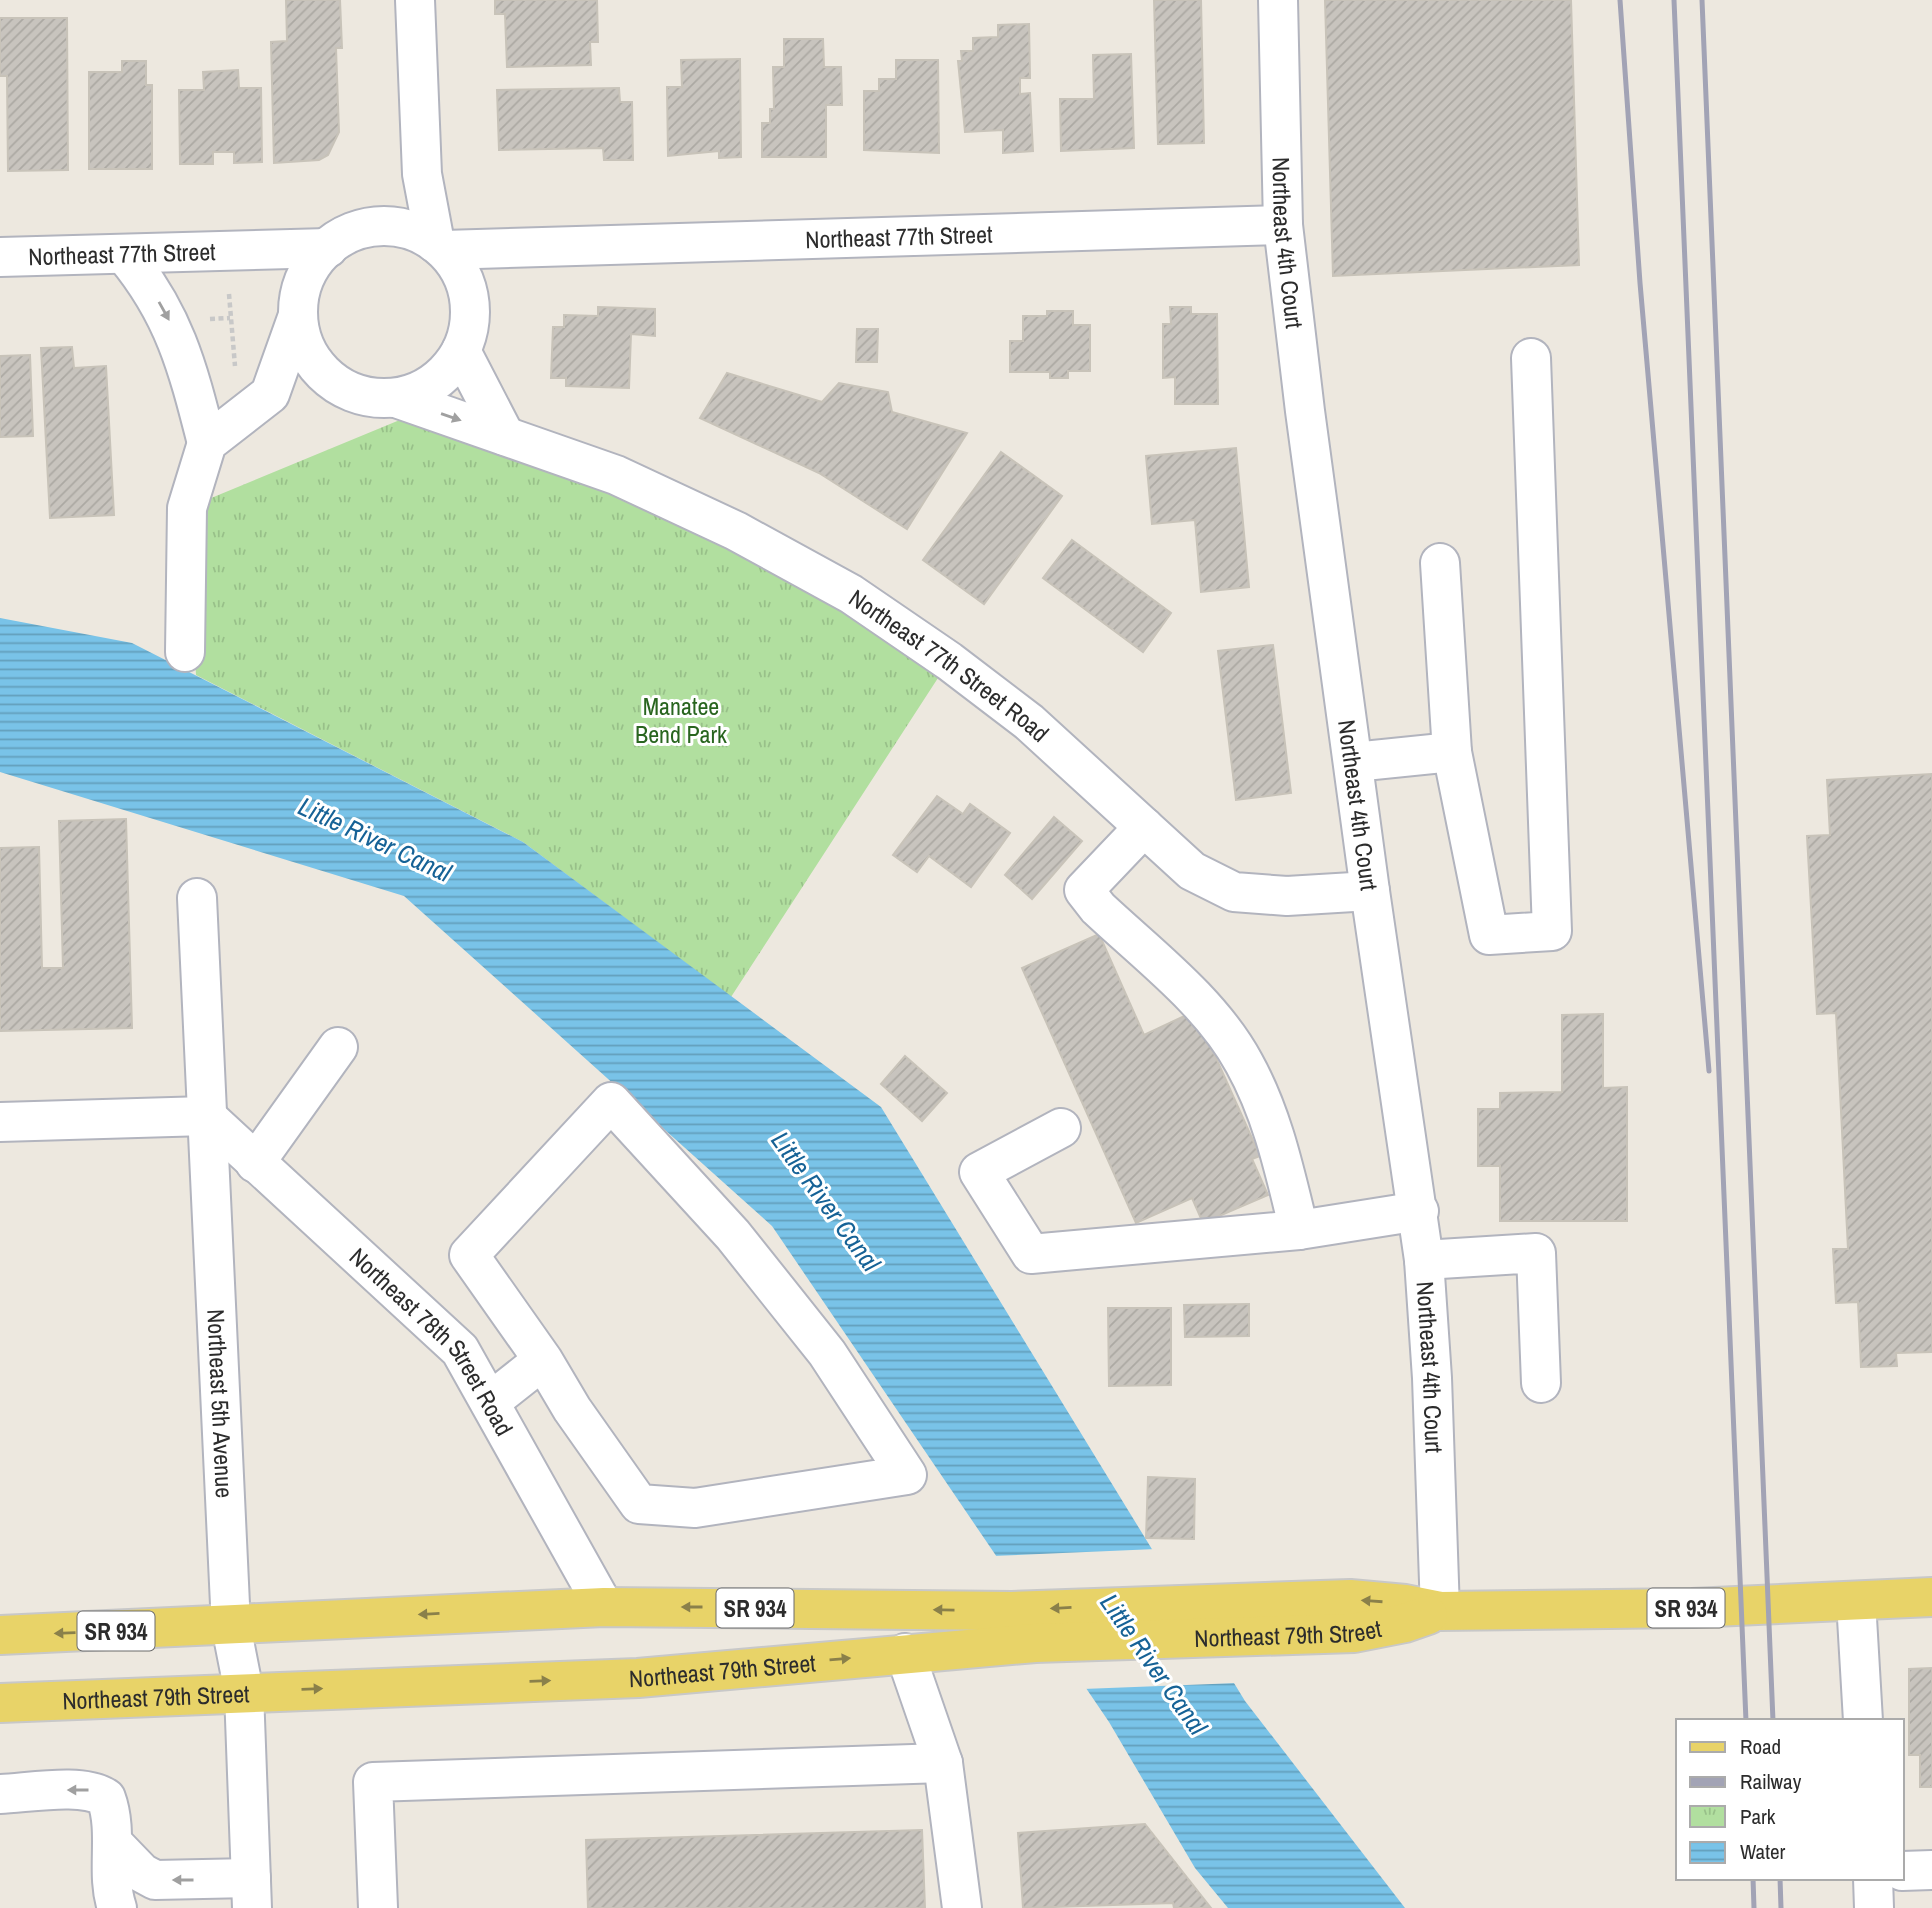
<svg xmlns="http://www.w3.org/2000/svg" width="1932" height="1908" font-family="'Archivo Narrow',sans-serif">
<style>
.park{fill:url(#park-tufts)}
.water{fill:url(#water-rules)}
.pier{fill:#ede8df}
.building{fill:url(#building-hatch);stroke:#c8c3b9;stroke-width:2}
.lines{fill:none;stroke-linecap:round;stroke-linejoin:round}
.minor-casing{stroke:#b2b4be;stroke-width:42}
.major-casing{stroke:#c8c8c8;stroke-width:42}
.path{stroke:#c8c8c8;stroke-width:4.5;stroke-dasharray:5 3.5;stroke-linecap:butt}
.minor{stroke:#fff;stroke-width:38}
.major{stroke:#e8d368;stroke-width:38}
.rail{stroke:#a2a3b5;stroke-width:5}
.oneway{fill:#a0a0a0}
.oneway2{fill:#8a804a}
.labels{text-anchor:middle;dominant-baseline:central;stroke-width:6;stroke-linejoin:round;paint-order:stroke}
.shield{fill:#fff;stroke:#6b6b6b;stroke-width:2}
.shield-label{font-size:23px;font-weight:bold;fill:#2c2c2c}
.street-label{font-size:24px;fill:#2c2c2c;stroke:#fff}
.park-label{font-size:24px;fill:#29651f;stroke:#fff}
.water-label{font-size:26px;font-style:italic;fill:#166296;stroke:#fff}
</style>
<defs>
<pattern id="park-tufts" width="24" height="20" patternUnits="userSpaceOnUse" patternTransform="scale(1.75)"><rect width="24" height="20" fill="#b1df9f"/><path d="M3 7l-1-3M5 7V3M7 7l1-3M15 17l-1-3M17 17v-4M19 17l1-3" fill="none" stroke="#98c089"/></pattern>
<pattern id="water-rules" width="6" height="5" patternUnits="userSpaceOnUse" patternTransform="scale(1.75)"><rect width="6" height="5" fill="#79c3e8"/><path d="M0 2.5h6" fill="none" stroke="#639fbc"/></pattern>
<pattern id="building-hatch" width="6" height="6" patternUnits="userSpaceOnUse" patternTransform="scale(1.75)"><rect width="6" height="6" fill="#c8c4be"/><path d="M-1 1l2-2M0 6l6-6M5 7l2-2" fill="none" stroke="#aca9a3"/></pattern>
</defs>
<rect width="100%" height="100%" fill="#ede8df"/>
<polygon class="park" points="436,405 616,475 949,661 731,997 523,842 196,675 187,508"/>
<polygon class="water" points="0,618 132,643 523,842 881,1107 1245,1701 1405,1908 1228,1908 1195,1868 1109,1722 772,1226 404,896 0,772"/>
<polygon class="pier" points="1156,1549 1238,1683 1083,1689 992,1556"/>
<g class="building">
<polygon points="286,0 340,0 342,48 336,48 339,132 328,155 319,160 274,163 271,42 287,41"/>
<polygon points="495,0 597,0 598,42 590,42 591,65 507,67 505,14 495,14"/>
<polygon points="1154,0 1201,0 1204,143 1158,144"/>
<polygon points="1325,0 1571,0 1579,265 1333,276"/>
<polygon points="0,18 67,18 68,170 8,171 7,76 0,76"/>
<polygon points="1029,24 1030,78 1020,78 1020,94 1030,93 1033,151 1003,153 1003,130 965,132 958,61 962,61 961,51 973,51 973,38 998,37 998,25"/>
<polygon points="784,39 823,39 824,67 841,67 842,105 826,105 826,157 762,157 762,123 770,123 770,109 774,109 773,67 784,67"/>
<polygon points="1131,54 1134,148 1061,151 1060,99 1094,99 1093,55"/>
<polygon points="740,59 741,157 719,158 719,151 668,156 667,87 682,87 681,60"/>
<polygon points="896,60 938,60 939,153 864,150 864,91 879,91 879,79 896,79"/>
<polygon points="122,61 146,61 146,85 152,85 152,169 89,169 89,72 122,72"/>
<polygon points="238,70 239,88 261,88 262,162 234,163 234,152 213,152 213,164 180,164 179,90 204,90 203,72"/>
<polygon points="619,88 620,102 632,102 633,160 604,160 603,148 499,150 497,90"/>
<polygon points="598,307 655,309 655,336 631,334 629,388 566,386 566,378 551,378 553,327 564,327 564,315 598,316"/>
<polygon points="1170,307 1191,307 1191,314 1217,314 1218,404 1175,404 1175,377 1163,378 1163,324 1171,324"/>
<polygon points="1047,311 1073,311 1073,325 1090,325 1090,371 1068,371 1068,378 1050,378 1050,372 1010,372 1010,341 1023,341 1023,316 1047,316"/>
<polygon points="857,329 878,329 877,362 856,362"/>
<polygon points="72,347 74,368 106,366 114,515 50,518 41,348"/>
<polygon points="30,355 33,436 0,437 0,356"/>
<polygon points="727,373 822,402 839,383 888,392 892,412 967,433 907,529 819,473 700,418"/>
<polygon points="1236,448 1249,587 1201,592 1195,520 1152,524 1146,456"/>
<polygon points="1001,452 1062,496 984,604 923,560"/>
<polygon points="1072,540 1171,613 1143,652 1043,578"/>
<polygon points="1273,645 1291,793 1236,800 1218,651"/>
<polygon points="1932,774 1932,1352 1896,1353 1897,1366 1861,1367 1858,1302 1836,1303 1833,1249 1848,1249 1836,1013 1817,1014 1807,836 1830,835 1827,780"/>
<polygon points="937,796 963,814 970,804 1010,833 971,887 929,856 917,872 893,855"/>
<polygon points="1054,817 1082,841 1032,899 1005,875"/>
<polygon points="126,819 132,1028 0,1031 0,848 39,847 42,968 63,968 59,821"/>
<polygon points="1099,934 1144,1035 1195,1011 1260,1156 1252,1159 1268,1195 1203,1223 1192,1198 1136,1223 1022,968"/>
<polygon points="1603,1014 1603,1088 1627,1087 1627,1221 1500,1221 1500,1166 1478,1166 1478,1109 1500,1109 1500,1093 1562,1092 1562,1015"/>
<polygon points="905,1056 947,1093 922,1121 881,1084"/>
<polygon points="1249,1304 1249,1336 1185,1337 1184,1305"/>
<polygon points="1108,1308 1171,1308 1171,1385 1109,1386"/>
<polygon points="1148,1477 1195,1479 1194,1539 1146,1538"/>
<polygon points="1932,1668 1932,1787 1920,1787 1920,1755 1909,1755 1909,1669"/>
<polygon points="1145,1824 1211,1908 1174,1908 1173,1903 1023,1908 1018,1833"/>
<polygon points="922,1830 925,1908 588,1908 586,1840"/>
</g>
<g class="lines">
<g class="minor-casing">
<g id="minor">
<polyline points="415,0 422,174 435,243"/>
<path id="s1" d="M1278,0L1283,225L1305,411L1370,891L1424,1260L1432,1378L1440,1611"/>
<circle cx="384" cy="312" r="86"/>
<path id="s2" d="M444,250L1283,225"/>
<path d="M125,255C175,315 188,369 207,443"/>
<path id="s3" d="M0,257L328,248"/>
<polyline points="461,351 505,436"/>
<path id="s4" d="M396,398L616,475L736,531L851,594L949,661L1029,722L1192,871L1234,892L1287,896L1370,891"/>
<polyline points="1440,563 1452,752"/>
<polyline points="185,652 187,508 207,443 270,394 297,318"/>
<polyline points="1354,762 1452,752 1489,935 1552,931 1531,358"/>
<path d="M1144,827L1084,890L1098,908C1148,955 1211,1002 1244,1063C1273,1115 1285,1173 1299,1230"/>
<path id="s5" d="M197,898L231,1626L244,1692L252,1908"/>
<path id="s6" d="M0,1122L206,1116L460,1350L604,1607"/>
<polyline points="1061,1128 979,1172 1031,1254 1299,1230 1419,1211"/>
<polyline points="255,1163 338,1047"/>
<polyline points="1424,1260 1536,1253 1541,1383"/>
<polyline points="490,1402 543,1360 572,1409 639,1504 695,1508 907,1475 827,1353 733,1235 611,1102 469,1255 543,1360"/>
<polyline points="1856,1601 1863,1721"/>
<polyline points="905,1653 943,1763 962,1908"/>
<path d="M0,1794C28,1793 83,1782 106,1798C119,1833 105,1873 117,1908"/>
<polyline points="113,1843 142,1873 155,1880 251,1878"/>
<polyline points="1902,1871 1932,1870"/>
<polyline points="1873,1878 1874,1908"/>
<polyline points="378,1908 373,1782 943,1763"/>
</g>
</g>
<g class="major-casing">
<g id="major">
<polyline points="0,1635 604,1607 1012,1611 1350,1599 1405,1604 1440,1611 1692,1608 1932,1597"/>
<path id="s7" d="M0,1703L638,1678L1035,1643L1354,1633L1405,1623L1428,1615"/>
</g>
</g>
<g class="path">
<polyline points="229,294 235,366"/>
<polyline points="210,319 230,318"/>
</g>
<use href="#minor" class="minor"/>
<use href="#major" class="major"/>
<g class="rail">
<polyline points="1620,0 1640,283 1709,1071"/>
<polyline points="1674,0 1746,1721"/>
<polyline points="1702,0 1773,1721"/>
<polyline points="1753,1878 1754,1908"/>
<polyline points="1780,1878 1781,1908"/>
</g>
</g>
<defs><path id="oneway-solid" d="M-6-.8H1V-3.2L6.5 0L1 3.2V.8H-6Z" transform="scale(1.75)"/></defs>
<g class="oneway">
<use href="#oneway-solid" transform="translate(164 311) rotate(61)"/>
<use href="#oneway-solid" transform="translate(451 417) rotate(19)"/>
<use href="#oneway-solid" transform="translate(78 1790) rotate(-180)"/>
<use href="#oneway-solid" transform="translate(183 1880) rotate(-180)"/>
</g>
<g class="oneway2">
<use href="#oneway-solid" transform="translate(1372 1601) rotate(-176)"/>
<use href="#oneway-solid" transform="translate(692 1607) rotate(-180)"/>
<use href="#oneway-solid" transform="translate(1061 1608) rotate(177)"/>
<use href="#oneway-solid" transform="translate(944 1610) rotate(-179)"/>
<use href="#oneway-solid" transform="translate(429 1614) rotate(177)"/>
<use href="#oneway-solid" transform="translate(65 1633) rotate(178)"/>
<use href="#oneway-solid" transform="translate(840 1659) rotate(-5)"/>
<use href="#oneway-solid" transform="translate(540 1681) rotate(-2)"/>
<use href="#oneway-solid" transform="translate(312 1689) rotate(-2)"/>
</g>
<g class="labels">
<g class="shield">
<rect x="716.5" y="1588.5" width="77" height="39" rx="5"/>
<rect x="1647.5" y="1588.5" width="77" height="39" rx="5"/>
<rect x="77.5" y="1611.5" width="77" height="39" rx="5"/>
</g>
<g class="shield-label">
<text x="755" y="1608">SR 934</text>
<text x="1686" y="1608">SR 934</text>
<text x="116" y="1631">SR 934</text>
</g>
<g class="street-label">
<text stroke="none"><textPath href="#s2" startOffset="455">Northeast 77th Street</textPath></text>
<text stroke="none"><textPath href="#s1" startOffset="243">Northeast 4th Court</textPath></text>
<text stroke="none"><textPath href="#s3" startOffset="122">Northeast 77th Street</textPath></text>
<text stroke="none"><textPath href="#s4" startOffset="618">Northeast 77th Street Road</textPath></text>
<text stroke="none"><textPath href="#s1" startOffset="810">Northeast 4th Court</textPath></text>
<text stroke="none"><textPath href="#s6" startOffset="527">Northeast 78th Street Road</textPath></text>
<text stroke="none"><textPath href="#s1" startOffset="1377">Northeast 4th Court</textPath></text>
<text stroke="none"><textPath href="#s5" startOffset="506">Northeast 5th Avenue</textPath></text>
<text stroke="none"><textPath href="#s7" startOffset="1290">Northeast 79th Street</textPath></text>
<text stroke="none"><textPath href="#s7" startOffset="723">Northeast 79th Street</textPath></text>
<text stroke="none"><textPath href="#s7" startOffset="156">Northeast 79th Street</textPath></text>
</g>
<g class="park-label">
<text x="681" y="706">Manatee<tspan x="681" dy="28">Bend Park</tspan></text>
</g>
<g class="water-label">
<text transform="translate(375 839) rotate(25)">Little River Canal</text>
<text transform="translate(826 1201) rotate(54)">Little River Canal</text>
<text transform="translate(1154 1664) rotate(55)">Little River Canal</text>
</g>
</g>
<rect x="1676" y="1719" width="228" height="161" fill="#ffffff" stroke="#ababab" stroke-width="2"/>
<rect x="1690" y="1742" width="35" height="10" fill="#e8d368" stroke="#ababab" stroke-width="2"/>
<text x="1740" y="1754" font-size="21" fill="#2c2c2c">Road</text>
<rect x="1690" y="1777" width="35" height="10" fill="#a2a3b5" stroke="#ababab" stroke-width="2"/>
<text x="1740" y="1789" font-size="21" fill="#2c2c2c">Railway</text>
<rect x="1690" y="1806" width="35" height="21" fill="url(#park-tufts)" stroke="#ababab" stroke-width="2"/>
<text x="1740" y="1824" font-size="21" fill="#2c2c2c">Park</text>
<rect x="1690" y="1842" width="35" height="21" fill="url(#water-rules)" stroke="#ababab" stroke-width="2"/>
<text x="1740" y="1859" font-size="21" fill="#2c2c2c">Water</text>
</svg>
